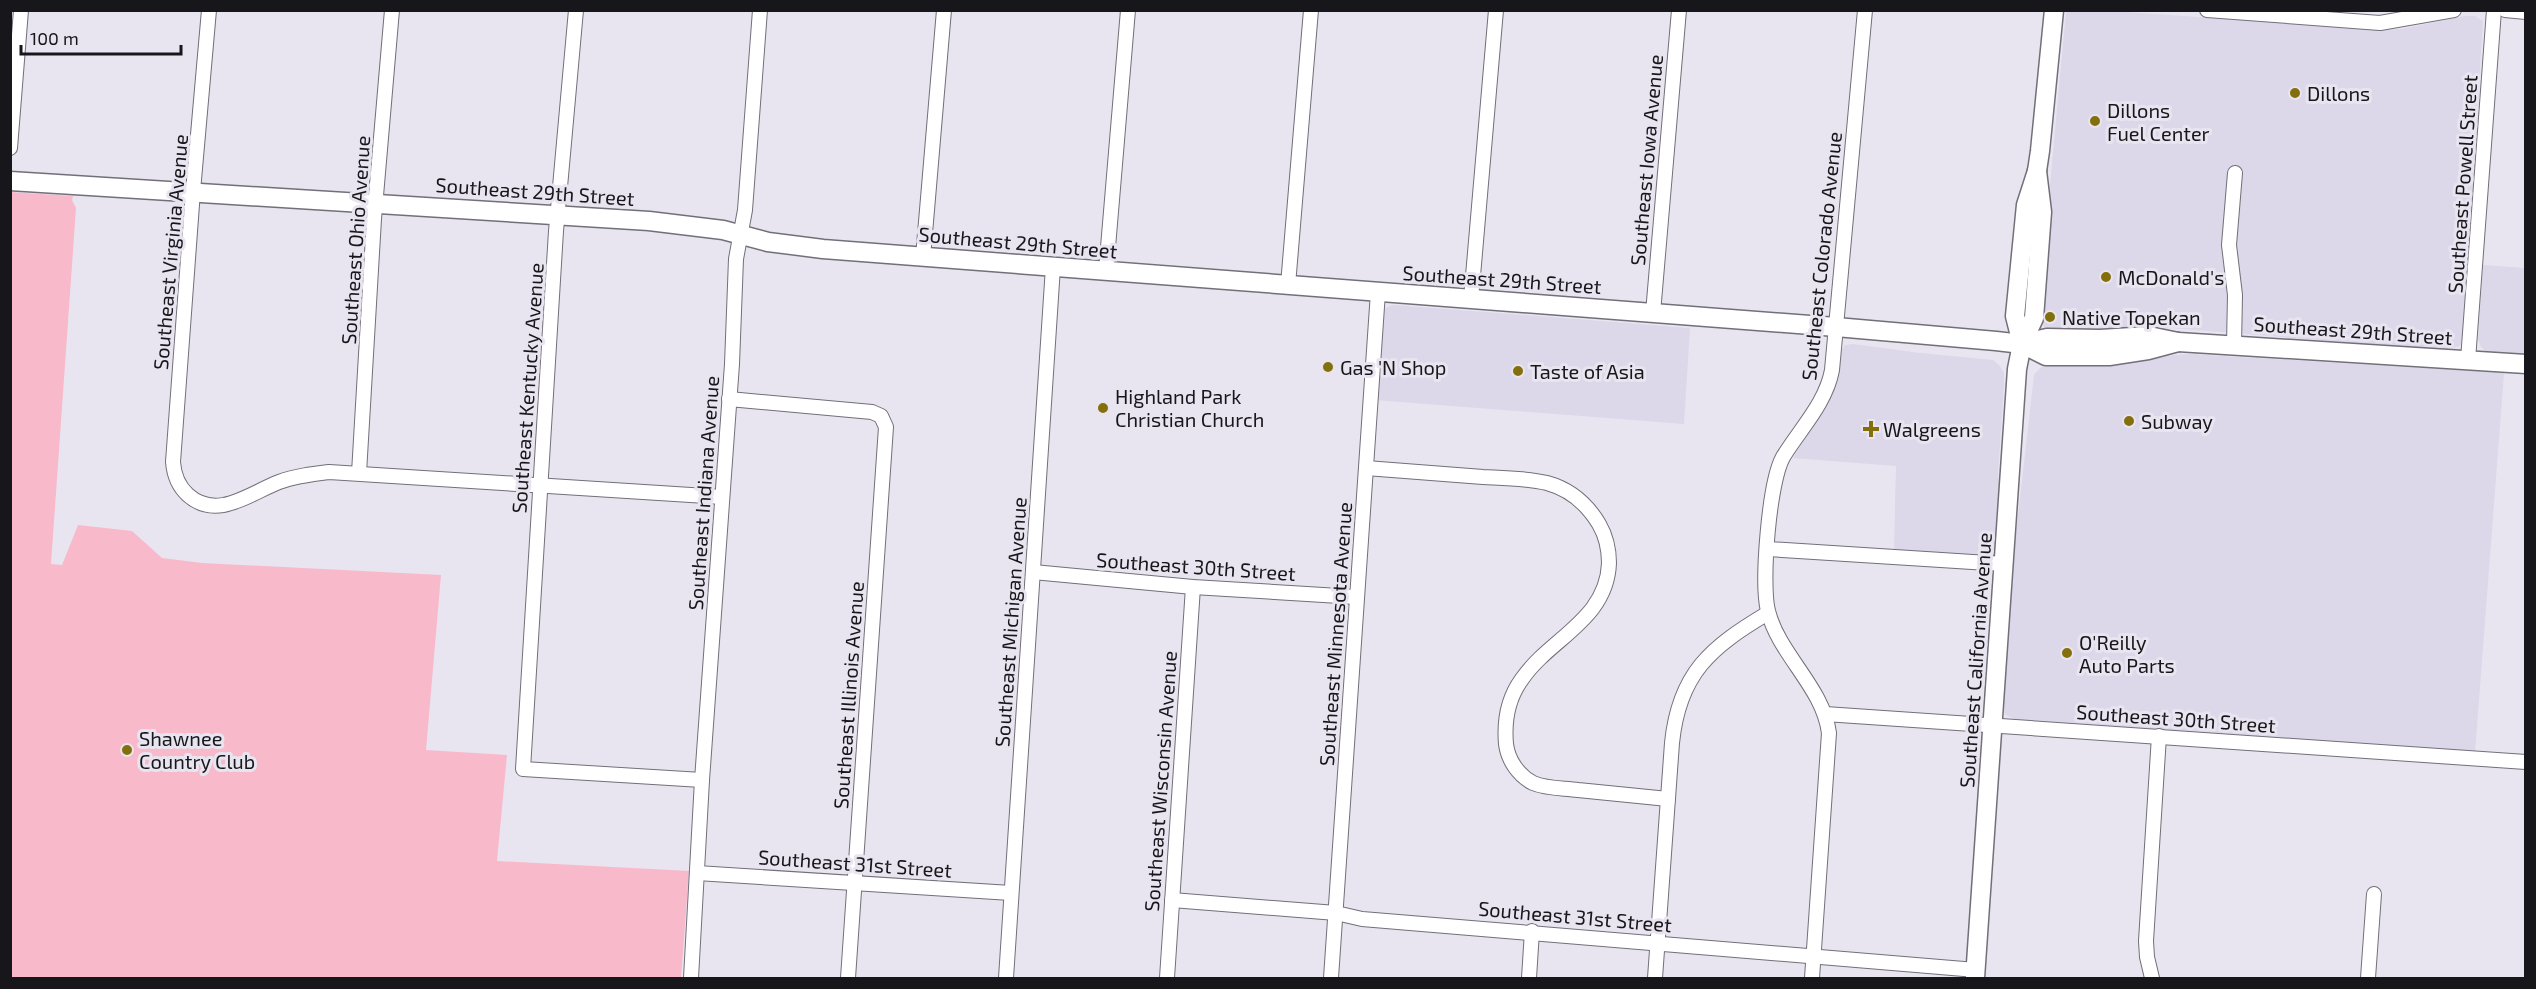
<svg xmlns="http://www.w3.org/2000/svg" width="2536" height="989" font-family="'Exo 2',sans-serif">
<style>
.built{fill:#dcd7e9}
.green{fill:#f8b9ca}
.lines{fill:none;stroke-linecap:round;stroke-linejoin:round}
.minor-casing{stroke:#726f79;stroke-width:16}
.major-casing{stroke:#726f79;stroke-width:21}
.minor{stroke:#fff;stroke-width:14}
.major{stroke:#fff;stroke-width:18}
.poi-dot{fill:#846f0d;stroke:#e8e5f0;stroke-width:2}
.labels{text-anchor:middle;dominant-baseline:central;stroke-width:6;stroke-linejoin:round;paint-order:stroke}
.poi-label{font-size:20px;fill:#17161a;stroke:#e8e5f0;text-anchor:start}
.street-label{font-size:20px;fill:#17161a;stroke:#e8e5f0}
</style>
<rect width="100%" height="100%" fill="#e8e5f0"/>
<g class="built">
<polygon points="2068,10 2112,11 2383,30 2402,29 2465,16 2475,16 2483,21 2463,337 2460,346 2444,350 2171,328 2088,335 2051,330 2044,327 2041,310 2050,185 2066,12"/>
<polygon points="2483,265 2525,268 2525,355 2488,353 2481,347 2478,339"/>
<polygon points="1394,305 1690,328 1684,424 1375,400 1382,311 1387,307"/>
<polygon points="1853,344 1920,353 1993,360 1999,365 2004,373 2004,384 1998,472 2000,504 1996,555 1992,559 1894,550 1896,466 1793,458 1832,393 1839,371 1841,351 1845,345"/>
<polygon points="2190,354 2504,373 2475,752 2017,720 2006,715 2002,708 2009,595 2034,375 2040,368 2048,364"/>
</g>
<polygon class="green" points="10,192 73,196 72,200 76,208 51,564 62,565 78,525 132,531 162,558 202,563 441,575 426,750 507,755 497,861 689,871 681,978 11,978"/>
<g class="lines">
<g class="minor-casing">
<g id="minor">
<path d="M209,10L193,191L173,462C174,475 178,486 188,495C217,521 250,493 279,482C295,476 312,474 329,472L722,497"/>
<polyline points="576,10 556,231 523,769 702,780"/>
<polyline points="2207,10 2380,23 2454,10"/>
<polyline points="2505,10 2526,12"/>
<polyline points="10,148 21,10"/>
<polyline points="923,257 944,10"/>
<polyline points="1106,271 1128,10"/>
<polyline points="1288,285 1311,10"/>
<polyline points="1471,299 1496,10"/>
<polyline points="1653,313 1679,10"/>
<polyline points="2234,345 2235,295 2229,245 2235,173"/>
<polyline points="2468,360 2494,10"/>
<polyline points="729,399 872,412 881,416 886,427 848,978"/>
<path d="M1366,468C1405,471 1444,474 1483,477C1504,478 1526,478 1547,483C1569,489 1587,504 1599,524C1606,536 1609,549 1609,563C1607,620 1550,638 1522,679C1508,698 1504,721 1506,744C1508,760 1518,775 1533,783C1547,789 1564,788 1578,790C1608,793 1638,796 1668,799"/>
<polyline points="359,473 374,219 392,10"/>
<polyline points="1768,549 2004,564"/>
<polyline points="1033,572 1193,587 1356,597"/>
<polyline points="1825,714 2526,762"/>
<polyline points="697,873 1011,893"/>
<polyline points="1172,900 1336,913 1362,919 1976,970"/>
<polyline points="691,978 702,780 732,364 736,259 745,210 760,10"/>
<polyline points="1006,978 1053,267"/>
<polyline points="1167,978 1193,587"/>
<polyline points="1331,978 1378,292"/>
<polyline points="1529,978 1532,931"/>
<path d="M1655,978L1672,743C1679,673 1711,647 1768,613"/>
<path d="M1812,978L1829,733C1823,687 1779,655 1768,611C1761,583 1769,482 1783,457C1800,429 1826,403 1832,370L1865,10"/>
<polyline points="2152,978 2147,957 2146,941 2159,736"/>
<polyline points="2368,978 2374,894"/>
</g>
</g>
<g class="major-casing">
<g id="major">
<polyline points="10,181 649,221 723,230 768,242 823,249 1836,327 1996,341 2022,344 2046,356 2109,356 2148,350 2178,342"/>
<polyline points="2022,344 2047,338 2100,339 2149,336 2178,342 2526,364"/>
<polyline points="2022,344 2015,316 2026,205 2037,171 2040,151 2054,10"/>
<polyline points="1975,978 2017,369 2022,344 2034,318 2042,212 2037,171"/>
</g>
</g>
<use href="#minor" class="minor"/>
<use href="#major" class="major"/>
</g>
<g class="poi-dot">
<circle cx="2295" cy="93" r="6"/>
<circle cx="2095" cy="121" r="6"/>
<circle cx="2106" cy="277" r="6"/>
<circle cx="2050" cy="317" r="6"/>
<circle cx="1328" cy="367" r="6"/>
<circle cx="1518" cy="371" r="6"/>
<circle cx="1103" cy="408" r="6"/>
<circle cx="2129" cy="421" r="6"/>
<path d="M1868 420h6v6h6v6h-6v6h-6v-6h-6v-6h6z"/>
<circle cx="2067" cy="653" r="6"/>
<circle cx="127" cy="750" r="6"/>
</g>
<g class="labels">
<g class="poi-label">
<text x="2307" y="93">Dillons</text>
<text x="2107" y="110">Dillons<tspan x="2107" dy="23">Fuel Center</tspan></text>
<text x="2118" y="277">McDonald's</text>
<text x="2062" y="317">Native Topekan</text>
<text x="1340" y="367">Gas 'N Shop</text>
<text x="1530" y="371">Taste of Asia</text>
<text x="1115" y="396">Highland Park<tspan x="1115" dy="23">Christian Church</tspan></text>
<text x="2141" y="421">Subway</text>
<text x="1883" y="429">Walgreens</text>
<text x="2079" y="642">O'Reilly<tspan x="2079" dy="23">Auto Parts</tspan></text>
<text x="139" y="738">Shawnee<tspan x="139" dy="23">Country Club</tspan></text>
</g>
<g class="street-label">
<text transform="translate(1646 160) rotate(-85)">Southeast Iowa Avenue</text>
<text transform="translate(2462 184) rotate(-86)">Southeast Powell Street</text>
<text transform="translate(535 191) rotate(4)">Southeast 29th Street</text>
<text transform="translate(355 240) rotate(-86)">Southeast Ohio Avenue</text>
<text transform="translate(1018 242) rotate(5)">Southeast 29th Street</text>
<text transform="translate(170 252) rotate(-85)">Southeast Virginia Avenue</text>
<text transform="translate(1821 256) rotate(-84)">Southeast Colorado Avenue</text>
<text transform="translate(1502 279) rotate(4)">Southeast 29th Street</text>
<text transform="translate(2353 330) rotate(4)">Southeast 29th Street</text>
<text transform="translate(527 388) rotate(-86)">Southeast Kentucky Avenue</text>
<text transform="translate(703 493) rotate(-86)">Southeast Indiana Avenue</text>
<text transform="translate(1196 566) rotate(4)">Southeast 30th Street</text>
<text transform="translate(1010 622) rotate(-86)">Southeast Michigan Avenue</text>
<text transform="translate(1335 634) rotate(-86)">Southeast Minnesota Avenue</text>
<text transform="translate(1975 660) rotate(-86)">Southeast California Avenue</text>
<text transform="translate(848 695) rotate(-86)">Southeast Illinois Avenue</text>
<text transform="translate(2176 718) rotate(4)">Southeast 30th Street</text>
<text transform="translate(1160 781) rotate(-86)">Southeast Wisconsin Avenue</text>
<text transform="translate(855 863) rotate(4)">Southeast 31st Street</text>
<text transform="translate(1575 916) rotate(5)">Southeast 31st Street</text>
</g>
</g>
<rect width="2536" height="989" fill="none" stroke="#17161a" stroke-width="24"/>
<path d="M21 45v9h160v-9" fill="none" stroke="#17161a" stroke-width="3"/>
<text x="30" y="45" font-size="18" fill="#17161a" stroke="#e8e5f0" stroke-width="4.5" paint-order="stroke">100 m</text>
</svg>
